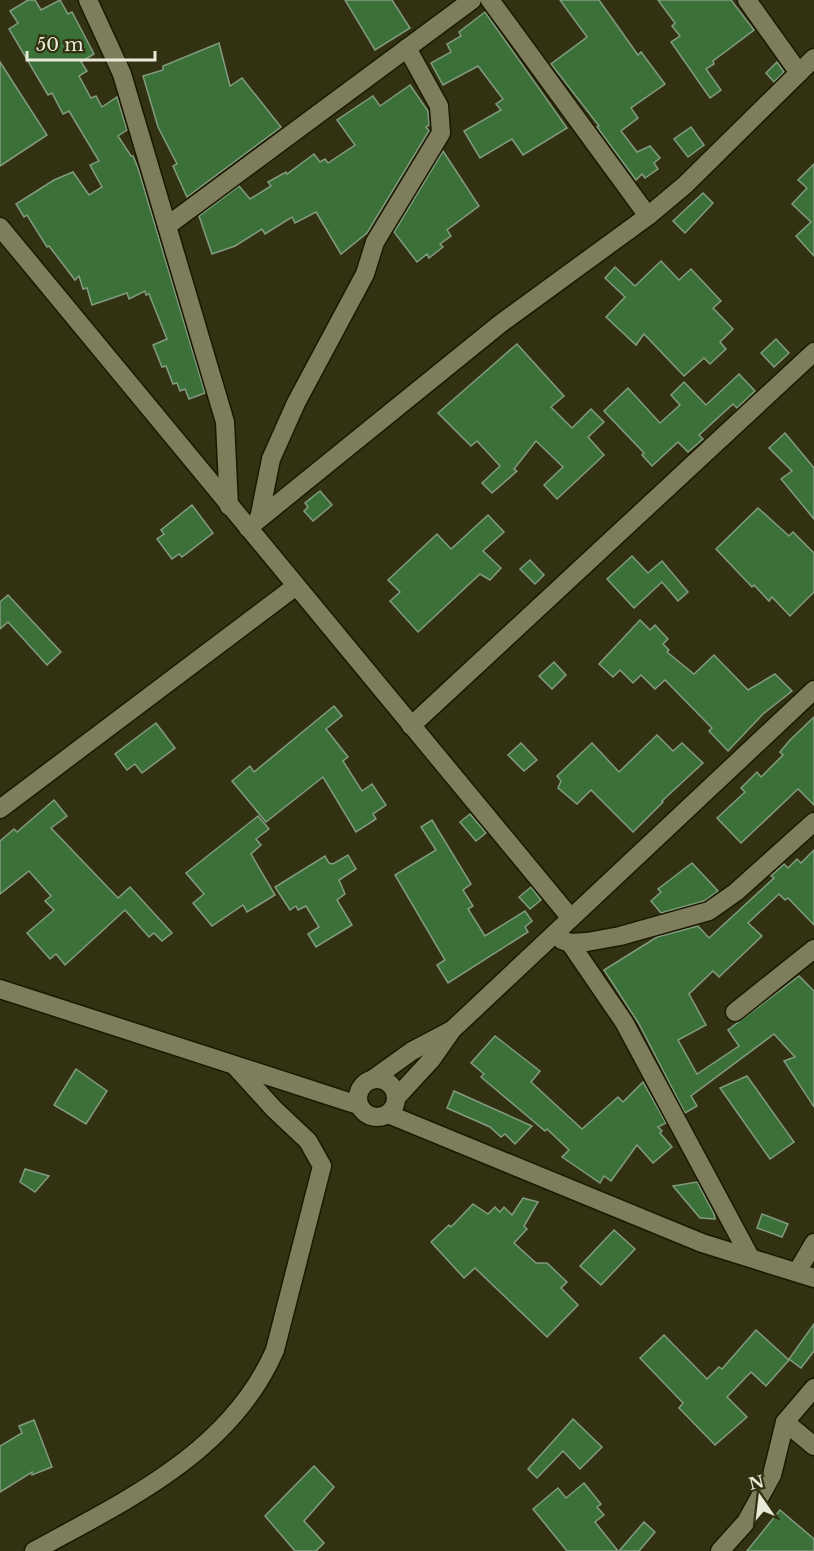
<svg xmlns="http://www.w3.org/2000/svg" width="814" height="1551" font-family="'Libre Baskerville',serif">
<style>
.building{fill:#3b7138;stroke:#839b80;stroke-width:1.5}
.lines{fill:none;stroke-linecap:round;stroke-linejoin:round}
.minor-casing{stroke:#1a1900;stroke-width:21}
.minor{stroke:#7e7e5d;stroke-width:18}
</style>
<rect width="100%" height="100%" fill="#323213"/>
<g class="building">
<polygon points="28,0 35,0 41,10 60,0 68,14 72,12 94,54 81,62 87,71 79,76 91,98 96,96 102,107 117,97 127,130 118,136 131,156 133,156 138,168 205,393 189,399 185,389 180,391 177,383 173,384 166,366 162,367 153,345 167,339 149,294 146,295 145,291 129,299 127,293 92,305 87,288 83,289 79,276 75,280 49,246 47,247 27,215 24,217 16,204 54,180 73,172 89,195 102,187 90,165 99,161 69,111 63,114 52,93 48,95 9,29 18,23 10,11"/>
<polygon points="345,0 392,0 410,28 375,50"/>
<polygon points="560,0 599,0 638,55 641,52 665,84 631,108 638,118 621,131 637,152 650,146 660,158 654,163 658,169 645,178 642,174 636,180 597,127 599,126 551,64 587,37"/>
<polygon points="658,0 731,0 754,30 713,61 714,64 706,69 721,90 710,98 671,42 680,36 672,26 675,23"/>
<polygon points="485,12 567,128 523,155 512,139 480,158 464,131 501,110 496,104 503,99 478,66 443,85 431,63 451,52 447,44 461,36 459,32"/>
<polygon points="219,43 230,86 242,78 281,127 187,197 173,166 177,164 158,127 143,76 163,70 163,66"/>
<polygon points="0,62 47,135 0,166"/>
<polygon points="777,62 784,72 774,82 766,73"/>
<polygon points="410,85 428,111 429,125 426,127 429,131 367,233 341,254 316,212 295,223 292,217 265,234 262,229 235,246 212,254 199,216 239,186 250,199 271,186 268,182 286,172 287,174 314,154 320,162 325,159 328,163 355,145 337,120 373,96 380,106"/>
<polygon points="691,127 704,145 688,157 674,139"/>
<polygon points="443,151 479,206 447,230 451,236 440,244 443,247 429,258 427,254 417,262 394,232"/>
<polygon points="814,164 814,256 796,236 811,222 792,204 807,188 798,180"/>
<polygon points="703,193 713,203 685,233 673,221"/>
<polygon points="661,261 679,280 691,269 721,301 713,308 733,329 720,342 726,349 710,364 704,358 684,376 644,334 636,345 606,317 625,297 605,278 615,267 635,286"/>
<polygon points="776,339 789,353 774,367 761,353"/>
<polygon points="517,344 564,396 551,407 572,428 591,409 604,422 588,437 604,455 557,499 544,485 563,467 536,441 514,469 517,471 492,493 482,483 500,466 477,441 471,446 438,413"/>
<polygon points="739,374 755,391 737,408 733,404 699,435 703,439 688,452 678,442 652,466 642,455 644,453 604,411 628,388 660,423 680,405 671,395 684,382 706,405"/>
<polygon points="785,433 814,468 814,519 781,479 792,471 769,448"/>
<polygon points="320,491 332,505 313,521 304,511 308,507 305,503"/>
<polygon points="192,505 213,533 182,557 179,554 172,559 157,539 164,534 161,530"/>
<polygon points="758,508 789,536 793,532 814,553 814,592 790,616 772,597 769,601 754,585 752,587 716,549"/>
<polygon points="488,515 504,532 483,551 501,568 490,580 480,574 418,632 390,601 400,592 388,580 437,534 451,549"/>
<polygon points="632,556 648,573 662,561 688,592 678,601 662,582 634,608 607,579"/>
<polygon points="530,560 544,575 535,584 520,569"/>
<polygon points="8,595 61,652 47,665 8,622 0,629 0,602"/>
<polygon points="640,620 650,630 655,625 668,639 663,644 669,650 667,652 694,674 714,655 748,690 775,674 792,691 763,714 728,751 709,731 712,728 665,680 655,689 641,675 633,683 620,670 613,677 599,664"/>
<polygon points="554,662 566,675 552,689 539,676"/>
<polygon points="334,706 342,716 326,729 348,757 343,761 362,791 372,784 386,805 373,814 376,819 356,832 323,777 266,822 232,781 250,766 254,772"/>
<polygon points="814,717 814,805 798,789 741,843 717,818 745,792 741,788 757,772 761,777 783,755 780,752 790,740"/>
<polygon points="156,723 175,748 142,773 135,764 127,770 115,754"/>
<polygon points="657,735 673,751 682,743 703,763 662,801 663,802 633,832 591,790 577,804 558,788 561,781 557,776 592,743 619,772"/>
<polygon points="521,743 537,760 524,771 508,755"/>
<polygon points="54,800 67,816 51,828 118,898 130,887 172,933 162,941 154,933 149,937 125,910 65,965 56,954 50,959 27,933 54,910 45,901 51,896 29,871 0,894 0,841 14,829 17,832"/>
<polygon points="470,814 486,833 476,841 460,822"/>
<polygon points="258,816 269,829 256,839 261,845 251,854 275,895 247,912 243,905 212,926 193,903 204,894 186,873"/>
<polygon points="432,820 471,884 463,890 473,906 468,909 485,936 525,911 532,921 525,927 528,932 448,983 437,965 445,960 395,875 436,850 421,827"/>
<polygon points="814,850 814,925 788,898 785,900 779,894 748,923 762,936 719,977 713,971 689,994 706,1025 678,1040 697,1074 739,1046 728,1030 799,976 814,991 814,1107 784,1061 795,1057 774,1034 691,1096 697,1106 685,1113 639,1024 604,970 657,937 698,926 709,938 774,878 771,876 784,864 788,868 797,859 801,863"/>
<polygon points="348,855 356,869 339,880 345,894 337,900 352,925 316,947 308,934 319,927 306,906 298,910 296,906 290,910 275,887 325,856 329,863 333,864"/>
<polygon points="692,863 718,891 704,901 661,913 651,901 661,892 658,889"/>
<polygon points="531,887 541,900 530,909 519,897"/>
<polygon points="495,1036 540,1071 531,1082 582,1129 618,1097 623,1102 643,1082 666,1123 658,1127 662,1131 660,1133 672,1147 653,1163 637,1145 611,1181 604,1176 600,1183 562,1157 569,1150 547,1129 545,1131 481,1077 484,1074 471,1063"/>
<polygon points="76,1069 107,1091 86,1124 54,1105"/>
<polygon points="747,1076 794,1142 770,1159 720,1088"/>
<polygon points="454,1091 532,1126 515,1144 505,1134 501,1137 490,1127 447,1108"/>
<polygon points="25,1169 49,1176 35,1192 20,1182"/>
<polygon points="697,1182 714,1214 715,1219 700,1218 673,1186"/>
<polygon points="523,1198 538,1202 524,1226 527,1229 514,1243 536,1263 547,1263 567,1282 561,1288 578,1305 547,1337 475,1268 464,1278 431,1242 449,1225 451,1227 473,1204 488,1214 495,1207 500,1212 504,1207 512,1215"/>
<polygon points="762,1214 788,1224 782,1237 757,1228"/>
<polygon points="614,1230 635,1249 601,1285 580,1266"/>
<polygon points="814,1324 814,1351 801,1368 789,1359"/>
<polygon points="756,1330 789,1360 766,1386 751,1372 727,1397 747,1417 715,1445 679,1408 683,1403 640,1358 664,1335 707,1379 719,1367 722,1369"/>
<polygon points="573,1419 602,1447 580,1469 563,1451 537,1478 528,1469"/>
<polygon points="34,1420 52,1467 32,1475 32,1472 0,1492 0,1446 22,1433 19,1426"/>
<polygon points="314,1466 334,1487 304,1521 324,1543 316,1551 295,1551 265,1516"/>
<polygon points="584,1483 601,1504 597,1507 604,1515 595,1522 618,1551 567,1551 533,1509 558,1488 566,1498"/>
<polygon points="780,1510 814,1539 814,1551 747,1551"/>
<polygon points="644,1522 655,1532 639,1551 619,1551"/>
</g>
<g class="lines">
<g class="minor-casing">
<g id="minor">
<polyline points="88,0 122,74 225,422 229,506"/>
<polyline points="490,0 648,216"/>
<polyline points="747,0 799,73"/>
<polyline points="167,226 472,0"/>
<polyline points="0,227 570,917"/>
<polyline points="259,519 271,459 296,403 365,274 375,242 441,133 439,106 407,48"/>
<polyline points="248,528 500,324 648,216 685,185 814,58"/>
<polyline points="411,726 814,352"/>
<polyline points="0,809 296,586"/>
<polyline points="562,940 570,943 587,942 620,936 709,911 736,892 814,822"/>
<polyline points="570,943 624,1022 750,1257"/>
<polyline points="0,989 358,1105"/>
<polyline points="735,1012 814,949"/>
<circle cx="377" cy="1098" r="19"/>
<polyline points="373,1079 412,1051 450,1031"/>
<polyline points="396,1098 431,1060 452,1030 814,690"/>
<polyline points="388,1114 702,1243 814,1278"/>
<polyline points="797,1272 814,1243"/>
<polyline points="785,1422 814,1446"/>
<path d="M34,1551C127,1500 231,1452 275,1350L322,1166L308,1141L274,1109L235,1066"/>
<polyline points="720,1551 746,1522 772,1475 785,1422 814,1388"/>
</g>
</g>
<use href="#minor" class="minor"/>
</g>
<g transform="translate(760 1497) rotate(346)" stroke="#323213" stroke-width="4.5" paint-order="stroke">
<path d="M0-4.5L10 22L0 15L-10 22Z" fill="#e8e9d7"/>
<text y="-9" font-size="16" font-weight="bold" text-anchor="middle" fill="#e8e9d7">N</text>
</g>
<path d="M27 51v9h128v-9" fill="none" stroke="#e8e9d7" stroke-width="3"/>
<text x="36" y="51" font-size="18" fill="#e8e9d7" stroke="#323213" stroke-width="4.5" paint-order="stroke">50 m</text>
</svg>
